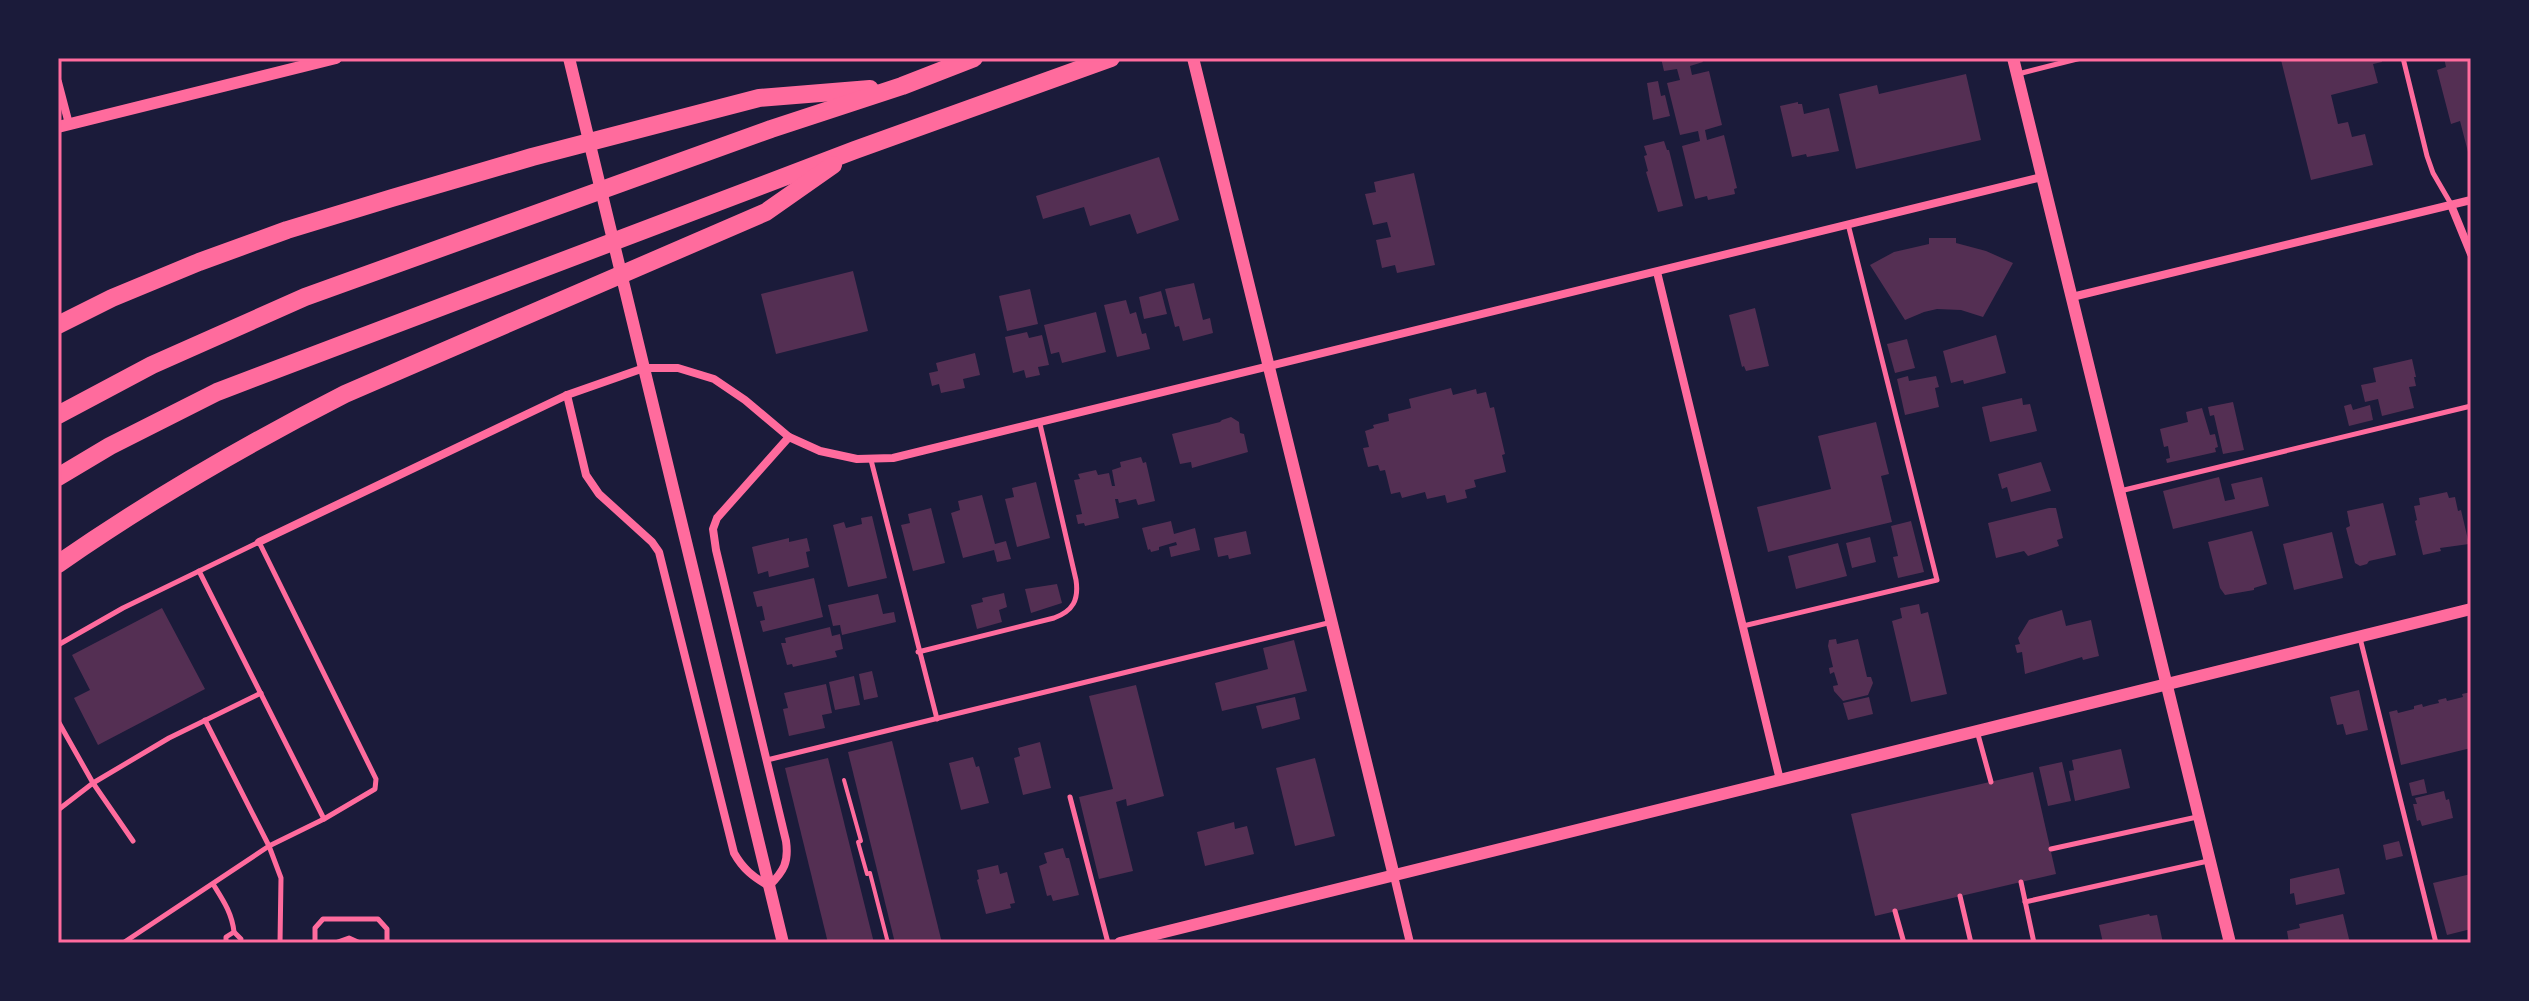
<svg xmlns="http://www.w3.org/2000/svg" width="2529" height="1001" font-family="'Zilla Slab',serif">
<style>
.building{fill:#542f53}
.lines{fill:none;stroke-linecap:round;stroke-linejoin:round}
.path{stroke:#ff6b9d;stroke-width:4}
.service{stroke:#ff6b9d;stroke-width:5}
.minor{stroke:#ff6b9d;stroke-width:8}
.tertiary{stroke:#ff6b9d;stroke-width:12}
.motorway{stroke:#ff6b9d;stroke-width:18}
.neatline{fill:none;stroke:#ff6b9d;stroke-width:3}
</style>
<rect width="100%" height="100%" fill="#1b1b3a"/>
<g class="building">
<polygon points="1661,58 1701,58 1703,62 1690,66 1692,75 1709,71 1722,125 1705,130 1707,140 1724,135 1737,188 1734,189 1735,194 1708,200 1707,196 1695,199 1682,146 1700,141 1698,131 1680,135 1667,83 1680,80 1677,69 1664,71"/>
<polygon points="2289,58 2381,58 2382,62 2373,64 2378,83 2331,95 2338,124 2348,122 2352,137 2365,134 2373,165 2311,180 2281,60"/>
<polygon points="2444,58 2471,58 2471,151 2468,152 2460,121 2451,124 2437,70 2446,67"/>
<polygon points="1966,74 1981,140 1856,169 1839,94 1877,85 1879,94"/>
<polygon points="1658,81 1661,96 1665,95 1670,116 1653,120 1647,83"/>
<polygon points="1798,102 1798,104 1802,104 1804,114 1829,108 1839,151 1807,157 1806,154 1792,157 1780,106"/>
<polygon points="1664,141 1667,150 1669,150 1683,206 1658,212 1646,172 1648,171 1644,156 1647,155 1644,146"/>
<polygon points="1159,157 1179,220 1137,234 1130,214 1090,226 1084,207 1043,219 1036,196"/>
<polygon points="1414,173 1435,265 1397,273 1395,265 1382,268 1376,240 1391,237 1387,222 1373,225 1365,194 1376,192 1374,182"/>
<polygon points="1929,238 1956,238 1956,243 1986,251 2013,263 1983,317 1961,310 1937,309 1924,312 1905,320 1870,265 1894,252 1929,244"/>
<polygon points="853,271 868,331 776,354 761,294"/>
<polygon points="1194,283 1203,320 1210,318 1213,333 1183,341 1179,326 1175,327 1165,289"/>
<polygon points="1030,289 1038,324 1007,331 999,296"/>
<polygon points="1161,291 1167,314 1144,319 1139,297"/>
<polygon points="1126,300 1130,314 1136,312 1142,334 1146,333 1150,349 1117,357 1104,305"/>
<polygon points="1755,308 1769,366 1746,371 1744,366 1742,367 1729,315"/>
<polygon points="1096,312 1106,352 1062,363 1059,352 1051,354 1044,325"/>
<polygon points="1027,332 1029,338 1042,335 1049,365 1038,367 1040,375 1026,378 1024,370 1013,373 1005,337"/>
<polygon points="1996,335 2006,373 1964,384 1963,380 1951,383 1943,351"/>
<polygon points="1907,339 1915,368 1895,373 1887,344"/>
<polygon points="975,353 980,375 963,379 965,388 941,393 939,384 932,386 929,373 938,371 936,363"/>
<polygon points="2412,359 2416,377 2414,377 2416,386 2409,387 2414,408 2382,416 2378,399 2365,402 2361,385 2376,382 2373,368"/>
<polygon points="1908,376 1909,381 1936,376 1939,387 1935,388 1939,407 1905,415 1897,379"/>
<polygon points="1451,388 1453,395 1476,389 1477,394 1486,392 1490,408 1494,407 1505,454 1502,455 1506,472 1474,480 1476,487 1465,490 1467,498 1447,503 1445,495 1427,499 1425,492 1402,498 1400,492 1391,494 1385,470 1380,471 1378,465 1368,467 1363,448 1369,447 1365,431 1374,428 1373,425 1389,421 1388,414 1411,408 1409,399"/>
<polygon points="2022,398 2023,405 2030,404 2037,431 1990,442 1982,407"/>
<polygon points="2233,402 2244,450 2223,454 2214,415 2210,416 2208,407"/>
<polygon points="2351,404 2353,410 2370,405 2373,420 2349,426 2344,406"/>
<polygon points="2202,408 2210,435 2215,434 2218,447 2215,448 2216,452 2167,463 2166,459 2170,458 2168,446 2164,447 2160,429 2188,422 2186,412"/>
<polygon points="1231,417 1239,422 1240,433 1244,434 1248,452 1192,468 1191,462 1180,464 1172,434 1220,422 1222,420"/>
<polygon points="1876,422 1889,474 1881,476 1892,522 1768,552 1757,507 1831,489 1818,436"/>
<polygon points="1141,457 1143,463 1146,462 1155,501 1138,505 1136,499 1119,503 1118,499 1115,499 1119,518 1085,526 1084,523 1078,524 1076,515 1082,514 1074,480 1080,479 1078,474 1096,470 1098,475 1109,473 1112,486 1115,486 1112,470 1121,467 1120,462"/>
<polygon points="2041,462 2051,491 2011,502 2007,487 2002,489 1998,474"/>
<polygon points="2219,477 2225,501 2235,499 2231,484 2262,477 2269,506 2173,529 2163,491"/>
<polygon points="1036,482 1050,538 1017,547 1005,499 1014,497 1012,488"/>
<polygon points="2447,492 2449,498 2455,497 2458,511 2461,510 2469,544 2440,548 2441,551 2423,555 2415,521 2417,520 2414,506 2420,505 2419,498"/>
<polygon points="982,495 995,544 1006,541 1011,559 997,562 994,550 963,558 951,513 960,510 958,501"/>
<polygon points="2383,503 2396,555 2369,561 2367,564 2360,566 2355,563 2346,528 2350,526 2347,511"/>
<polygon points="931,508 945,563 913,571 901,525 910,523 908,514"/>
<polygon points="2049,508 2056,508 2063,538 2057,540 2059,546 2028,556 2024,551 1996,558 1988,523"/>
<polygon points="872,516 887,578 848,587 833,525 844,522 846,528 862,524 861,518"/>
<polygon points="1171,521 1174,534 1195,528 1200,550 1171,557 1169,547 1177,545 1176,542 1159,547 1159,550 1151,552 1150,549 1148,550 1142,528"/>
<polygon points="1911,521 1924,572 1898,578 1893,557 1898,556 1891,526"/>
<polygon points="1246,531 1251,554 1229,559 1228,555 1218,557 1214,538"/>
<polygon points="2252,531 2267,584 2254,588 2254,590 2225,595 2220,588 2208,542"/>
<polygon points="2332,532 2343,578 2294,590 2283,544"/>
<polygon points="1870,537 1876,562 1852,568 1846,543"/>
<polygon points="789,538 789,542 807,538 810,551 806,552 809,567 769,577 768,571 758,574 752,547"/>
<polygon points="1838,543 1847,576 1796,589 1788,556"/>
<polygon points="814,578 823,617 763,632 760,621 765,620 762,606 757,607 753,592"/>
<polygon points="1057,584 1062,603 1031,613 1025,589"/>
<polygon points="1004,593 1007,607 999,610 1002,622 977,629 971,605 983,602 982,598"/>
<polygon points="878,594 883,614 894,612 896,622 842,635 840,625 833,626 828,605"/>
<polygon points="1919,604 1921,614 1928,612 1947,694 1911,702 1892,621 1902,618 1900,608"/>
<polygon points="162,608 205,689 98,745 74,698 90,690 72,655"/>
<polygon points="2062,610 2066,626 2091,620 2099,656 2083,660 2082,657 2025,674 2022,652 2017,653 2015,645 2020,644 2018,638 2029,620"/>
<polygon points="830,627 832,636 840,634 843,649 835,651 837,657 793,667 792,664 787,665 781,643 786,643 785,638"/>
<polygon points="1836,639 1837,644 1858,639 1867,677 1871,677 1873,683 1868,695 1843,701 1834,691 1833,686 1838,685 1834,672 1830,674 1829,668 1833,667 1828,646 1829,640"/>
<polygon points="1294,640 1307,691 1222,711 1215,683 1268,669 1263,648"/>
<polygon points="872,671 878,697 864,700 859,674"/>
<polygon points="854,676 860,705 835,710 829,682"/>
<polygon points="826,684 832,713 822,715 825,728 789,736 783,709 788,708 784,693"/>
<polygon points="1136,685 1164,796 1127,806 1126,799 1116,802 1133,871 1099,879 1079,797 1113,789 1089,696"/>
<polygon points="2359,690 2368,730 2346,735 2343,724 2337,725 2330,697"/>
<polygon points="2471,692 2471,748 2401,765 2389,712 2397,710 2398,713 2414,709 2414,706 2422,704 2423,707 2430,705 2439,703 2438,700 2446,698 2447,701 2463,697 2462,694"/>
<polygon points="1295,697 1300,719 1262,729 1256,706"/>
<polygon points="1869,697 1873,714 1848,720 1843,703"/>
<polygon points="892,741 942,943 895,943 848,752"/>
<polygon points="1040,742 1051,788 1023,795 1014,758 1020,756 1018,748"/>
<polygon points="2121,749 2130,788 2075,801 2069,771 2074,770 2072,760"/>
<polygon points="973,757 976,767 979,766 989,803 961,810 949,763"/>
<polygon points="828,758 874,943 828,943 785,768"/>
<polygon points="1315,758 1335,836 1295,846 1276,768"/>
<polygon points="2062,762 2071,801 2048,806 2039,767"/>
<polygon points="2033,772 2056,874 1875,916 1851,814"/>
<polygon points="2424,779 2427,793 2412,796 2409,783"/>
<polygon points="2444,791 2446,800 2449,799 2453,818 2422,826 2420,820 2417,821 2413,804 2417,804 2415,798"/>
<polygon points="1234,822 1235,829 1247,826 1254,854 1205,866 1197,832"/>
<polygon points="2399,841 2403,856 2386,860 2383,845"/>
<polygon points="1063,848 1066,858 1069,858 1079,895 1053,901 1051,895 1047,896 1039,866 1047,863 1044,853"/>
<polygon points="998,865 1000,874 1007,872 1015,903 1010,904 1011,908 986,914 977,880 979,879 977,870"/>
<polygon points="2339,868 2345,894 2296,905 2294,893 2290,894 2290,879"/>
<polygon points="2471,874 2471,929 2447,935 2433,883"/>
<polygon points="2149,914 2150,916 2157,915 2163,943 2103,943 2099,925"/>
<polygon points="2343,914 2350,943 2289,943 2287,931 2300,928 2299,924"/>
</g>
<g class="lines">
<polyline class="path" points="844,780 861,841 858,842 867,874 870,873 888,943"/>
<g class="service">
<polyline points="2403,58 2427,156 2433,173 2451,204"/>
<polyline points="2018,74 2081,58"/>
<polyline points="871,460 937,719"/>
<polyline points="2120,491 2471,406"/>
<polyline points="199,571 324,819"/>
<polyline points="1743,626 1937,580 1848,224"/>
<polyline points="2360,638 2436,943"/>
<polyline points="58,645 123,608 259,542 376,779 375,789 324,819 269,846 123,943"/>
<path d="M918,652L1054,618C1073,611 1079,600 1076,580L1040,424"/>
<polyline points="205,720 269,846 281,878 280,943"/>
<polyline points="58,721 93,783 169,738 261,693"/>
<polyline points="1977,731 1991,782"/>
<polyline points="767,760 1332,622"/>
<polyline points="1070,797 1108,943"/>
<polyline points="58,810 93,783 133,841"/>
<polyline points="2051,849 2197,817"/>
<polyline points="2021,882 2034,943"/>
<path d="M213,884C223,900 232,913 234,932L226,937V943"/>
<polyline points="1960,896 1971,943"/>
<polyline points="2025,902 2208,861"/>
<polyline points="1895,911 1904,943"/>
<polyline points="234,932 241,939 240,943"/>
<polyline points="315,943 315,928 323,919 378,919 387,929 387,943"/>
<polyline points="335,943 349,938 360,943"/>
</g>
<g class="minor">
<polyline points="58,82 69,124"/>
<polyline points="2451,205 2471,254"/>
<polyline points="1657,272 1780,780"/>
<polyline points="2072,297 2471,200"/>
<path d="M567,395L586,475L599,494L652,542L659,552L734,853C743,869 753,877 769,886C784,871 789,862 786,841L716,550L713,529L717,518L789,437"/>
<polyline points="259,542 567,395 644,368 678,368 714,379 745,400 789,437 820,451 857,459 893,458 2042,177"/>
<polyline points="1394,876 1410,943"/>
</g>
<g class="tertiary">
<polyline points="569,58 783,943"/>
<polyline points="1193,58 1394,876"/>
<polyline points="2013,58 2230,943"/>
<polyline points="58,127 336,58"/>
<polyline points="1120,943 2471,609"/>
</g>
<g class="motorway">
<polyline points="58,325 112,298 199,262 287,230 392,198 532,157 759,98 870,89"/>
<polyline points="58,415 152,365 305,297 771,129 902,86 974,58"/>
<polyline points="58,477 110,446 217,392 855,150 1111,58"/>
<path d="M58,564C150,500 245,445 345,394L766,212L833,165"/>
</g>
</g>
<rect width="2529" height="1001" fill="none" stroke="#1b1b3a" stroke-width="120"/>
<rect x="60" y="60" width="2409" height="881" class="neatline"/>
</svg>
